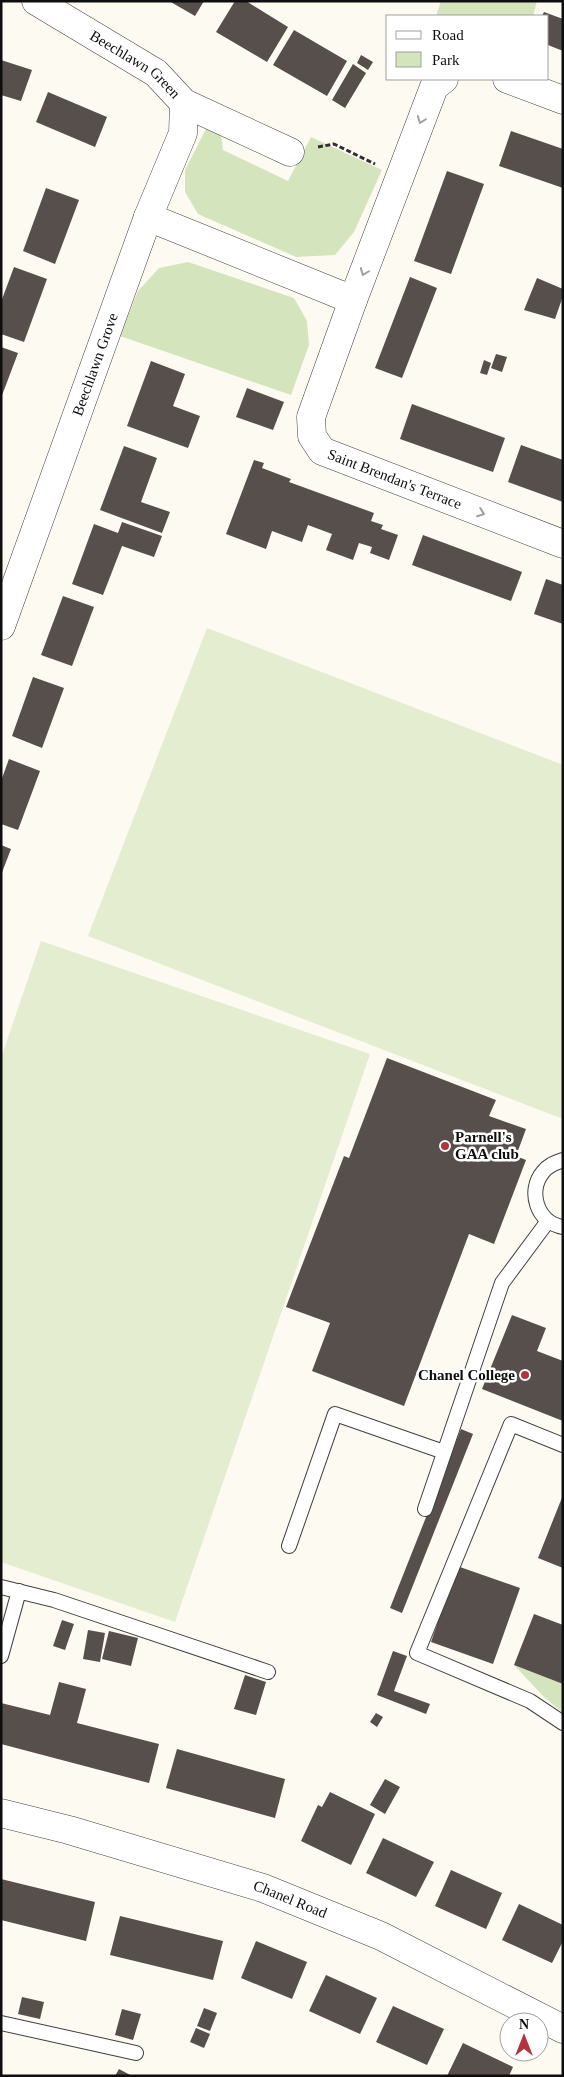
<svg xmlns="http://www.w3.org/2000/svg" width="564" height="2077" font-family="'Times New Roman',serif">
<style>
.green{fill:#d4e5be}
.pitch{fill:#e4edcf}
.building{fill:#564f4c}
.lines{fill:none;stroke-linecap:round;stroke-linejoin:round}
.service-casing{stroke:#414141;stroke-width:16}
.minor-casing{stroke:#414141;stroke-width:29}
.path{stroke:#303030;stroke-width:3;stroke-dasharray:5 2.5;stroke-linecap:butt}
.service{stroke:#fff;stroke-width:14}
.minor{stroke:#fff;stroke-width:28}
.oneway{stroke:#9f9f9f}
.poi-dot{fill:#b03541;stroke:#fff;stroke-width:2}
.labels{text-anchor:middle;dominant-baseline:central;stroke-width:5;stroke-linejoin:round;paint-order:stroke}
.street-label{font-size:15px;fill:#0e0e0e;stroke:#fff}
.poi-label{font-size:15px;font-weight:bold;fill:#0e0e0e;stroke:#fff;text-anchor:start}
</style>
<rect width="100%" height="100%" fill="#fdfaf1"/>
<g class="green">
<polygon points="441,1 537,1 533,16 436,16"/>
<polygon points="206,129 221,133 223,150 288,181 311,137 382,170 354,232 335,255 296,257 198,214 185,192 185,170"/>
<polygon points="188,262 294,298 307,321 309,345 291,395 120,336 138,291 159,268"/>
<polygon points="514,1665 563,1684 563,1713 544,1697"/>
</g>
<g class="pitch">
<polygon points="207,628 563,765 563,1119 88,936"/>
<polygon points="41,941 370,1054 175,1622 1,1562 1,1058"/>
</g>
<g class="building">
<polygon points="169,1 204,1 195,16"/>
<polygon points="235,1 246,1 288,27 267,62 216,32"/>
<polygon points="544,12 563,19 563,51 548,45 548,16 542,16"/>
<polygon points="294,30 347,61 327,96 273,65"/>
<polygon points="361,55 373,62 368,70 357,63"/>
<polygon points="1,60 32,70 21,101 1,95"/>
<polygon points="353,64 366,73 345,108 332,100"/>
<polygon points="48,92 107,117 95,147 36,122"/>
<polygon points="511,131 563,149 563,188 499,166"/>
<polygon points="447,171 484,184 451,274 414,261"/>
<polygon points="46,188 79,200 55,264 23,251"/>
<polygon points="14,267 47,279 24,342 1,334 1,302"/>
<polygon points="410,277 437,288 402,378 375,368"/>
<polygon points="537,278 563,289 563,296 555,319 524,310"/>
<polygon points="1,347 18,353 1,398"/>
<polygon points="496,354 507,357 502,372 491,368"/>
<polygon points="484,360 491,363 487,375 480,373"/>
<polygon points="151,361 185,374 173,406 200,416 188,448 127,426"/>
<polygon points="247,388 284,402 273,430 236,417"/>
<polygon points="412,404 505,438 493,472 400,439"/>
<polygon points="521,445 563,460 563,502 508,482"/>
<polygon points="124,446 157,458 141,502 170,512 162,533 100,510"/>
<polygon points="254,460 264,463 262,468 291,479 289,482 374,513 371,521 383,525 381,529 398,535 389,560 370,553 372,547 359,543 353,560 326,550 332,534 308,525 302,542 272,531 266,549 226,534"/>
<polygon points="122,522 162,536 154,557 122,546 103,595 72,584 94,524 118,533"/>
<polygon points="423,535 522,572 511,601 412,565"/>
<polygon points="546,579 563,585 563,624 534,614"/>
<polygon points="63,596 94,607 72,666 41,655"/>
<polygon points="33,677 64,688 42,748 12,736"/>
<polygon points="9,759 40,771 18,830 1,824 1,781"/>
<polygon points="1,845 11,849 1,875"/>
<polygon points="387,1058 496,1100 489,1116 526,1129 516,1156 526,1160 494,1244 469,1234 404,1406 312,1371 330,1323 286,1307 344,1156 349,1158"/>
<polygon points="512,1315 546,1328 537,1351 563,1361 563,1421 482,1389"/>
<polygon points="461,1429 473,1434 402,1613 390,1608"/>
<polygon points="563,1495 563,1568 538,1558"/>
<polygon points="457,1566 520,1588 493,1664 431,1642"/>
<polygon points="534,1614 563,1625 563,1684 514,1665"/>
<polygon points="62,1620 74,1624 65,1650 53,1646"/>
<polygon points="88,1630 105,1633 100,1662 83,1659"/>
<polygon points="109,1631 138,1638 131,1666 102,1659"/>
<polygon points="393,1651 407,1656 394,1691 430,1704 426,1714 377,1695"/>
<polygon points="245,1675 266,1682 256,1715 234,1709"/>
<polygon points="59,1682 86,1689 77,1723 159,1744 149,1783 1,1744 1,1703 50,1715"/>
<polygon points="376,1713 383,1717 377,1727 370,1722"/>
<polygon points="177,1749 285,1779 275,1818 166,1788"/>
<polygon points="385,1779 400,1787 385,1814 370,1805"/>
<polygon points="330,1792 375,1814 351,1865 301,1841 318,1805 322,1807"/>
<polygon points="383,1838 434,1862 416,1897 366,1873"/>
<polygon points="451,1870 502,1893 486,1929 435,1906"/>
<polygon points="1,1879 95,1902 86,1941 1,1920"/>
<polygon points="519,1904 563,1925 563,1941 552,1963 502,1940"/>
<polygon points="120,1916 223,1941 213,1980 110,1955"/>
<polygon points="256,1941 307,1962 292,1999 241,1978"/>
<polygon points="326,1975 377,1998 360,2034 309,2011"/>
<polygon points="22,1997 44,2002 40,2019 18,2014"/>
<polygon points="393,2006 444,2029 427,2065 376,2042"/>
<polygon points="204,2008 217,2013 210,2031 197,2026"/>
<polygon points="122,2009 141,2014 133,2040 115,2035"/>
<polygon points="196,2028 210,2034 204,2048 190,2042"/>
<polygon points="463,2043 513,2067 509,2076 447,2076"/>
<polygon points="119,2069 132,2076 115,2076"/>
</g>
<g class="lines">
<g class="service-casing">
<g id="service">
<path d="M563,1160C555,1163 548,1165 543,1172C527,1191 537,1223 563,1227"/>
<polyline points="563,1445 511,1424 417,1653 530,1701 563,1723"/>
<polyline points="425,1509 502,1283 548,1221"/>
<polyline points="289,1546 335,1414 444,1452"/>
<polyline points="1,1587 54,1600 268,1672"/>
<polyline points="1,1656 19,1591"/>
<polyline points="1,2023 136,2053"/>
</g>
</g>
<g class="minor-casing">
<g id="minor">
<path id="s1" d="M36,1L156,73L184,103L290,152"/>
<path id="s2" d="M444,79L434,87L353,300L311,417L312,436L322,451L563,544"/>
<polyline points="507,79 563,100"/>
<polyline points="148,217 353,300"/>
<path id="s3" d="M1,626L148,217L183,133L184,103"/>
<path id="s4" d="M1,1813L69,1830L263,1888L381,1936L563,2029"/>
</g>
</g>
<polyline class="path" points="318,147 334,144 375,164"/>
<use href="#service" class="service"/>
<use href="#minor" class="minor"/>
</g>
<defs><path id="oneway-chevron" d="M-2-3.5L2.5 0L-2 3.5" fill="none" stroke-width="1.6" stroke-linecap="round" stroke-linejoin="round" transform="scale(1.25)"/></defs>
<g class="oneway">
<use href="#oneway-chevron" transform="translate(421 120) rotate(111)"/>
<use href="#oneway-chevron" transform="translate(364 272) rotate(111)"/>
<use href="#oneway-chevron" transform="translate(481 513) rotate(21)"/>
</g>
<g class="poi-dot">
<circle cx="445" cy="1146" r="5"/>
<circle cx="525" cy="1375" r="5"/>
</g>
<g class="labels">
<g class="street-label">
<text stroke="none"><textPath href="#s1" startOffset="118">Beechlawn Green</textPath></text>
<text stroke="none"><textPath href="#s3" startOffset="278">Beechlawn Grove</textPath></text>
<text stroke="none"><textPath href="#s2" startOffset="480">Saint Brendan's Terrace</textPath></text>
<text stroke="none"><textPath href="#s4" startOffset="302">Chanel Road</textPath></text>
</g>
<g class="poi-label">
<text x="455" y="1137">Parnell's<tspan x="455" dy="17">GAA club</tspan></text>
<text x="515" y="1375" text-anchor="end">Chanel College</text>
</g>
</g>
<rect width="564" height="2077" fill="none" stroke="#0e0e0e" stroke-width="5"/>
<rect x="386" y="15" width="162" height="65" fill="#ffffff" stroke="#9f9f9f"/>
<rect x="396" y="31" width="25" height="8" fill="#ffffff" stroke="#9f9f9f"/>
<text x="432" y="40" font-size="15" fill="#0e0e0e">Road</text>
<rect x="396" y="52" width="25" height="15" fill="#d4e5be" stroke="#9f9f9f"/>
<text x="432" y="65" font-size="15" fill="#0e0e0e">Park</text>
<g transform="translate(524 2037)"><circle r="24" fill="#ffffff" stroke="#9f9f9f"/>
<path d="M0-4L9 19L0 12L-9 19Z" fill="#b03541"/>
<text y="-8" font-size="14" font-weight="bold" text-anchor="middle" fill="#0e0e0e">N</text>
</g>
</svg>
